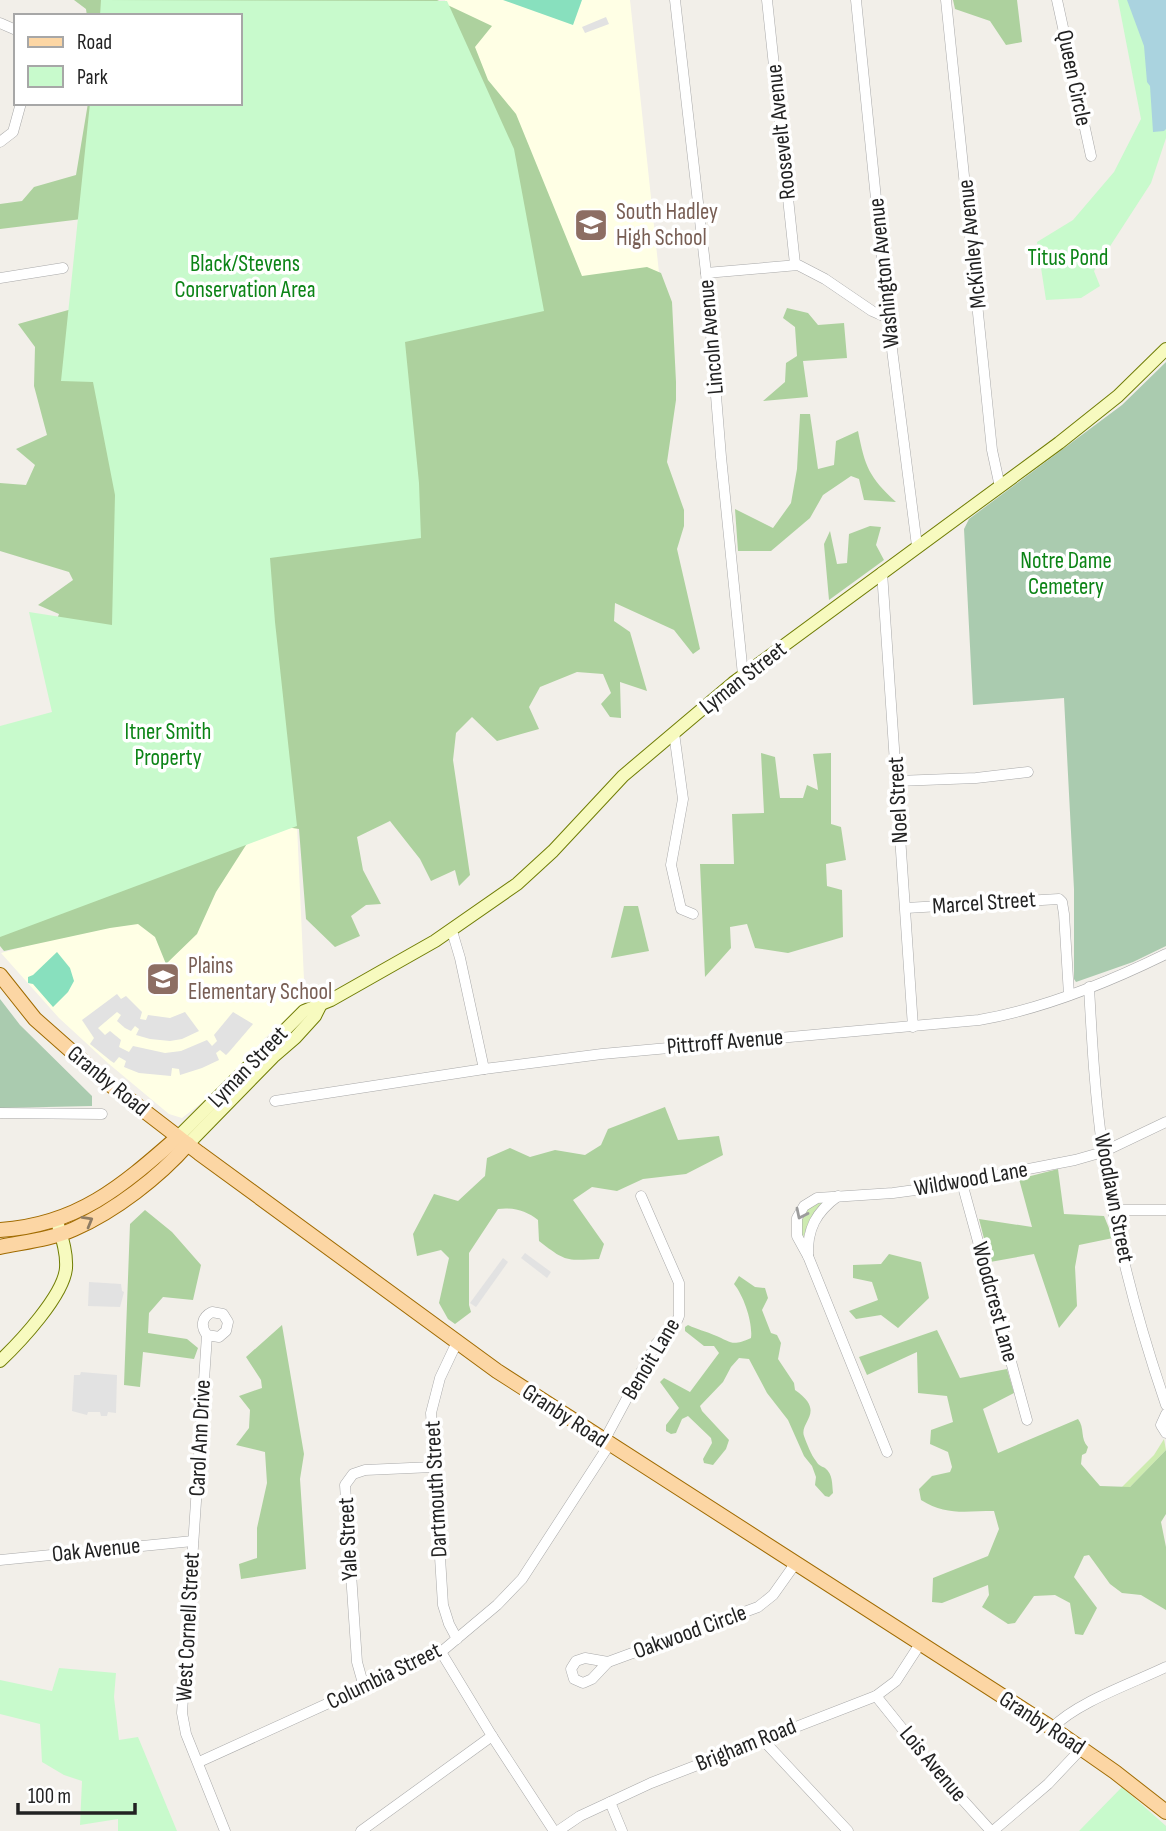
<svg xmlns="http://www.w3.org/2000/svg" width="1166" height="1831" font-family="'Sofia Sans Condensed',sans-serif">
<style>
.education{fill:#ffffe5}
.grass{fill:#cdebb0}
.forest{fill:#add19e}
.cemetery{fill:#aacbaf}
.park{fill:#c8facc}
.pitch{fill:#88e0be}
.parking{fill:#e2e2e2}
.water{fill:#aad3df}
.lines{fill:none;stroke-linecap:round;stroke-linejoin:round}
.street-casing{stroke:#a9a9a9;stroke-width:11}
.secondary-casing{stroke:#707d05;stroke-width:14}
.primary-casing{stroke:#a06b00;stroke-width:16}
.street{stroke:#fff;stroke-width:10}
.secondary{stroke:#f7fabf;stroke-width:12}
.primary{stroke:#fcd6a4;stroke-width:14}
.oneway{stroke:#9c9c9c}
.oneway2{stroke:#8f7c63}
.labels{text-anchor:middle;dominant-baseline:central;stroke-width:7;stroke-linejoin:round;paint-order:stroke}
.street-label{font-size:23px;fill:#222;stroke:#fff}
.education-label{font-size:23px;fill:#785e54;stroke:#fff;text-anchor:start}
.park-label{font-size:23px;fill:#0c8416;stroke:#fff}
</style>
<rect width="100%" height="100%" fill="#f2efe9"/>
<g class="education">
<polygon points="445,0 630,0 662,301 543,311"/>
<polygon points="297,826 305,1002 265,1038 242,1067 213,1094 182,1118 169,1114 109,1064 59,1018 1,953 142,914 255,831"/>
</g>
<g class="grass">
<path d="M825,1202L809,1221L803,1238C795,1223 803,1216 811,1204Z"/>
<polygon points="1164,1439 1166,1450 1130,1487 1122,1487 1154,1455"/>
</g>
<g class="forest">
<polygon points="74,0 437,0 492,26 475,47 488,80 516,114 582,276 647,267 661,273 672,302 676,382 676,400 667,462 684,510 684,526 677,549 700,649 693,654 674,630 615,603 614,621 630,632 647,691 620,682 621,718 610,717 601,704 611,693 603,674 577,672 540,687 529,707 539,729 497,741 472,717 456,733 453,760 470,875 459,886 455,870 431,881 420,859 390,821 357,837 363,870 381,904 366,905 351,916 360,936 335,947 306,919 299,829 286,827 255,831 216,892 197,934 166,964 155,937 138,924 110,928 4,951 0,946 0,776 67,708 45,651 59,614 38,605 73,580 69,572 0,551 0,483 26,485 35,465 16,449 47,435 34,386 35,347 18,324 72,309 82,219 0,229 0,204 22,201 34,187 76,175 88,103 240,103 240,16 87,16 86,9"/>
<polygon points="953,0 1017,0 1022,42 1006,45 990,21 955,9"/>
<polygon points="787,308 808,313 818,325 844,323 847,358 803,361 808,397 763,401 785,382 786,363 797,356 795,327 783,318"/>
<path d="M800,414H810L818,469L834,465L836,441L858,431C865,467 869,477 896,502L864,500L859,479L851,476L823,495L810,518L771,551H738L735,509L773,528L791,503L797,469Z"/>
<polygon points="870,526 881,527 876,545 884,560 829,600 824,544 830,531 837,564 847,563 849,534"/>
<polygon points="761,753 775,757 780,798 803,798 807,785 818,790 813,754 831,753 831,824 841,827 846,860 826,864 827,886 842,890 843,937 788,953 755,948 747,924 730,927 731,948 705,977 700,864 734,864 732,814 764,813"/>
<polygon points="624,906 638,906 649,951 611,958"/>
<path d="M665,1107L678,1140L719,1136L723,1155L686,1174L643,1179L617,1191L592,1187L573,1200L604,1244L599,1259C565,1261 565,1261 539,1241L538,1220C527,1211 513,1207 498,1209L469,1253V1305L471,1312L455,1324L448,1319L439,1303L449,1258L441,1250L417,1256L413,1234L434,1194L458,1201L485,1176L487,1158L510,1148L530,1157L555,1150L585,1155L601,1145L608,1129Z"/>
<polygon points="1058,1169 1064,1214 1104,1216 1113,1238 1079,1245 1075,1267 1077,1306 1059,1328 1034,1254 990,1262 979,1219 1032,1227 1019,1179"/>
<polygon points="145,1210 172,1232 201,1265 193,1300 163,1297 149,1313 148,1333 187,1339 198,1348 194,1359 143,1352 140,1387 124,1385 130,1224"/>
<polygon points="889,1254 921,1262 929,1298 898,1328 881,1315 856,1319 849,1311 878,1300 872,1282 853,1278 853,1265 881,1264"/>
<path d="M739,1276L755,1287L765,1288L768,1298L762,1310L771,1333L777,1335L781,1343L778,1359L794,1383L795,1390C827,1412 799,1422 804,1436C807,1444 811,1455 816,1461C818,1465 821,1466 825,1468C833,1474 832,1484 833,1493L829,1497L825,1496L815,1485L816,1477L812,1466L804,1456L788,1420L767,1393L749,1359L739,1358L731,1367L723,1382L700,1406L702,1411L729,1440L726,1449L713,1465L704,1463L703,1459L712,1443L711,1438L688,1416L682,1419L676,1433L671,1434L666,1431V1425L679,1408L660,1382L664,1378L690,1392L719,1353L714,1346H704L685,1331V1327L688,1325C698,1330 706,1331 714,1335C732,1342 731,1347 751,1338C753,1323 744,1296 734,1284Z"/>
<polygon points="282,1325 304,1454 300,1479 306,1569 241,1579 239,1564 257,1558 257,1528 267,1483 265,1452 236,1445 249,1428 250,1410 239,1396 262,1388 261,1380 246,1357"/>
<path d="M937,1330L960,1378L1007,1369L1014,1393L983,1409L998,1453L1078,1419C1085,1428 1080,1439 1088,1447L1086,1453L1082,1455L1081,1464L1100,1486L1130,1487L1166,1450V1514L1161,1522L1166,1547V1610L1141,1595L1122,1593L1110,1584L1089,1555L1084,1556L1074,1577L1097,1608L1083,1635L1075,1634L1070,1603L1055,1595L1034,1596L1015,1623L1008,1624L982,1607L989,1595L988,1585L942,1603L932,1602L933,1578L988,1556L999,1529L994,1511C966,1511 946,1516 921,1500L919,1489L932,1476L950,1472L952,1467L948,1452L930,1444L931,1430L953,1422L947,1396L918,1393L917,1352L867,1375L859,1357Z"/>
</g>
<g class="cemetery">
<polygon points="1166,362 1166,946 1133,962 1076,982 1074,979 1074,889 1064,698 973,705 964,529 969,519 1122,405"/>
<polygon points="0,999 20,1025 92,1096 92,1106 0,1108"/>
</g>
<g class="park">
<polygon points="101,0 447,1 514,149 544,311 405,342 419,483 421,538 270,558 275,622 297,826 0,937 0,726 52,712 29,612 112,625 115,495 93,382 61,381 90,103 240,103 240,16 100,16"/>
<polygon points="1118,0 1166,0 1166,138 1151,183 1094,271 1100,286 1081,298 1046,300 1037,242 1073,220 1114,172 1141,119"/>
<polygon points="59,1668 116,1673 114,1697 119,1740 138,1737 177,1831 118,1831 118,1819 80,1825 82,1781 64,1775 42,1762 40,1724 0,1714 0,1680 52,1691"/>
<polygon points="1122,1787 1166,1826 1166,1831 1079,1831"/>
</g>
<g class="pitch">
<polygon points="503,0 582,0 573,25"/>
<polygon points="57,952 70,968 74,981 68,992 53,1007 33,984 28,983 28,977 33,975"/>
</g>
<g class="parking">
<polygon points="606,17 609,24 585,33 582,27"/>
<polygon points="117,994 121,999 126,996 142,1012 140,1019 146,1020 148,1015 170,1018 185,1012 199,1031 182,1039 170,1041 150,1039 136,1035 139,1029 135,1026 131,1031 125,1028 117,1021 121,1015 117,1012 98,1028 105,1035 110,1031 121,1040 119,1047 129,1052 133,1046 165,1053 181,1051 207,1040 212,1046 217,1041 214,1035 233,1012 253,1024 229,1052 226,1055 220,1050 216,1053 219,1060 202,1068 180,1075 179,1069 172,1068 171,1076 139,1073 124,1067 126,1061 119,1057 114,1063 111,1061 90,1044 94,1038 82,1020"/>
<polygon points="525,1253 551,1272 547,1278 521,1258"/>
<polygon points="503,1258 508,1262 476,1307 470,1303"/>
<polygon points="89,1282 121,1284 122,1291 124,1292 120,1307 88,1306"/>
<polygon points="81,1372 117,1375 116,1413 108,1412 107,1416 101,1416 100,1412 88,1412 87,1415 72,1411 74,1375 80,1375"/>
</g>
<polygon class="water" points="1127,0 1166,0 1166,129 1164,131 1153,132 1150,86 1147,82 1144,46"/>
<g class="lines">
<g class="street-casing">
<g id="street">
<polyline points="675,0 706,273 721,457 743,675"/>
<polyline points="767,0 795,264"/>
<polyline points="856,0 888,318 917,546"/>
<polyline points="946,0 992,450 1000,487"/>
<polyline points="1057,0 1091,156"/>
<polyline points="0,23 16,30"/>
<polyline points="0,142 13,132 21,103"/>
<polyline points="706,273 798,265 825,279 872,311 888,318"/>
<polyline points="0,278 63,268"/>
<polyline points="882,572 913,1027"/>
<polyline points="674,733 683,799 671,865 681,909 693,914"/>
<polyline points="897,781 976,778 1028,772"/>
<polyline points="906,908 1059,899 1062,902 1064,914 1069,995"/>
<polyline points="452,931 460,958 484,1069"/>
<path d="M1089,987C1092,1042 1095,1097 1103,1152C1115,1237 1138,1323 1166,1405"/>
<path d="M275,1101L484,1069L602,1054L979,1020C1043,1009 1107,983 1166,954"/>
<polyline points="0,1113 102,1114"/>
<polyline points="962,1183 1027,1420"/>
<polyline points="1114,1210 1166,1210"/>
<path d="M808,1256C807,1229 816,1212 838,1196"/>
<path d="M207,1335L219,1337L226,1331L228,1322L223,1314L212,1312C202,1317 200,1326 207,1335L182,1713L186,1734L225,1831"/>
<polyline points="457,1342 440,1378 431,1413 443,1605 449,1624 457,1639"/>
<polyline points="1166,1414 1161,1425 1166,1433"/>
<polyline points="604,1441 656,1344 676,1323 679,1316 679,1283 641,1196"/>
<polyline points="887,1452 808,1256 797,1236 797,1218 804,1206 817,1198 893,1193 930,1188 1075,1160 1103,1152 1166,1122"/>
<polyline points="0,1560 193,1541"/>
<polyline points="441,1652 492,1736 554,1831"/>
<polygon points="585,1658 608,1662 592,1679 583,1683 574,1679 571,1669 576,1661"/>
<polyline points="608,1662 758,1607 773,1595 795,1564"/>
<polyline points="364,1687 357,1662 345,1485 353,1474 365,1470 433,1467"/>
<polyline points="876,1696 933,1767 991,1831"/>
<path d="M1052,1728C1077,1702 1133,1683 1166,1667"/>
<polyline points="763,1740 848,1831"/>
<polyline points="199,1762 441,1652 497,1605 522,1579 609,1445"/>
<polyline points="610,1802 622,1831"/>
<polyline points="361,1831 492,1736"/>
<polyline points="558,1831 580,1816 651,1783 876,1696 896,1681 920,1644"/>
<polyline points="993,1831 1048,1784 1081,1749"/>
</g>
</g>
<g class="secondary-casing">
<g id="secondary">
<polyline points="178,1137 304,1011 331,1000 435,941 517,884 553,851 623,776 733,683 1059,443 1118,396 1166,349"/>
<polyline points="188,1144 273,1057 295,1038 315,1016 321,1004"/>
<path d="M0,1361C20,1342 64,1295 66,1268C67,1253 62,1238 58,1225"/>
</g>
</g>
<g class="primary-casing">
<g id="primary">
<polyline points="0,975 35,1019 104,1080 199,1153 497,1371 1052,1728 1115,1772 1166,1812"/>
<path d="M0,1230C78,1225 122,1186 178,1137"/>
<path d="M0,1247C24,1242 52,1239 74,1229C115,1211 159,1177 188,1144"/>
</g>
</g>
<use href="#street" class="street"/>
<use href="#secondary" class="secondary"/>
<use href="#primary" class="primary"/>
</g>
<defs><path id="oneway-chevron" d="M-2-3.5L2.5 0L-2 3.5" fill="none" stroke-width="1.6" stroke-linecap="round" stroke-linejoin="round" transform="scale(1.75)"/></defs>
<use class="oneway" href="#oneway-chevron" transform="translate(801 1214) rotate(116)"/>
<use class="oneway2" href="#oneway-chevron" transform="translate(88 1221) rotate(-30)"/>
<defs>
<g id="school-square" transform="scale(1.75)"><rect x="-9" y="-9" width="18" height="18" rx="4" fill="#8d6e63" stroke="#fff"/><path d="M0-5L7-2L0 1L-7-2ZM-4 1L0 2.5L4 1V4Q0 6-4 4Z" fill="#fff"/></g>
</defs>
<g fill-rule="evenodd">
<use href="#school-square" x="591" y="225"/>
<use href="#school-square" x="163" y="979"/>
</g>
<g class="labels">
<g class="street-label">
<text transform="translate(1074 78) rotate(78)">Queen Circle</text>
<text transform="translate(781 132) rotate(-96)">Roosevelt Avenue</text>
<text transform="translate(972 244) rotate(-96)">McKinley Avenue</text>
<text transform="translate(884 273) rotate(-96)">Washington Avenue</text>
<text transform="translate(711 337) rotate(-95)">Lincoln Avenue</text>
<text transform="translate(743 678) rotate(-38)">Lyman Street</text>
<text transform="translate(898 800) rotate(-93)">Noel Street</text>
<text transform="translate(984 903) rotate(-4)">Marcel Street</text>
<text transform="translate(725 1042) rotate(-5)">Pittroff Avenue</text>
<text transform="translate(248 1067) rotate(-46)">Lyman Street</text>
<text transform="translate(108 1081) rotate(39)">Granby Road</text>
<text transform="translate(971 1179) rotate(-10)">Wildwood Lane</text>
<text transform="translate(1114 1198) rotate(79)">Woodlawn Street</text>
<text transform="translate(995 1302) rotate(75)">Woodcrest Lane</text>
<text transform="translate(651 1359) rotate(-59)">Benoit Lane</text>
<text transform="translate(565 1416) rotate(33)">Granby Road</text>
<text transform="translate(200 1438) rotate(-87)">Carol Ann Drive</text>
<text transform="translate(436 1489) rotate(-93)">Dartmouth Street</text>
<text transform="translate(348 1539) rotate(-93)">Yale Street</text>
<text transform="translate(96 1550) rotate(-6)">Oak Avenue</text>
<text transform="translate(188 1627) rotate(-87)">West Cornell Street</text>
<text transform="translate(690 1632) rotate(-20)">Oakwood Circle</text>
<text transform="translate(384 1676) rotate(-26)">Columbia Street</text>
<text transform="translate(1042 1723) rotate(33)">Granby Road</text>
<text transform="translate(746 1745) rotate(-22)">Brigham Road</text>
<text transform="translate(933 1764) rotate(50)">Lois Avenue</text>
</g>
<g class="education-label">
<text x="616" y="212">South Hadley<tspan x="616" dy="26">High School</tspan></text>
<text x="188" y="966">Plains<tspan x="188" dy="26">Elementary School</tspan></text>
</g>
<g class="park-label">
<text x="1068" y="258">Titus Pond</text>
<text x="245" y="264">Black/Stevens<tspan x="245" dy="26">Conservation Area</tspan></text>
<text x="1066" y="561">Notre Dame<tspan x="1066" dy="26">Cemetery</tspan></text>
<text x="168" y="732">Itner Smith<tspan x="168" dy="26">Property</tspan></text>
</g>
</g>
<rect x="14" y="14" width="228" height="91" fill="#ffffff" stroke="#a7a7a7" stroke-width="2"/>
<rect x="28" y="37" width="35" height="10" fill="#fcd6a4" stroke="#a7a7a7" stroke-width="2"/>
<text x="77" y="49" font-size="21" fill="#222222">Road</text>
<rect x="28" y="66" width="35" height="21" fill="#c8facc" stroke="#a7a7a7" stroke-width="2"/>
<text x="77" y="84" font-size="21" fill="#222222">Park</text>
<path d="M18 1803v10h117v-10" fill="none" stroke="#222222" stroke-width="3.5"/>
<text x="28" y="1803" font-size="21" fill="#222222" stroke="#ffffff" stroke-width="5" paint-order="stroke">100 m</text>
</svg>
